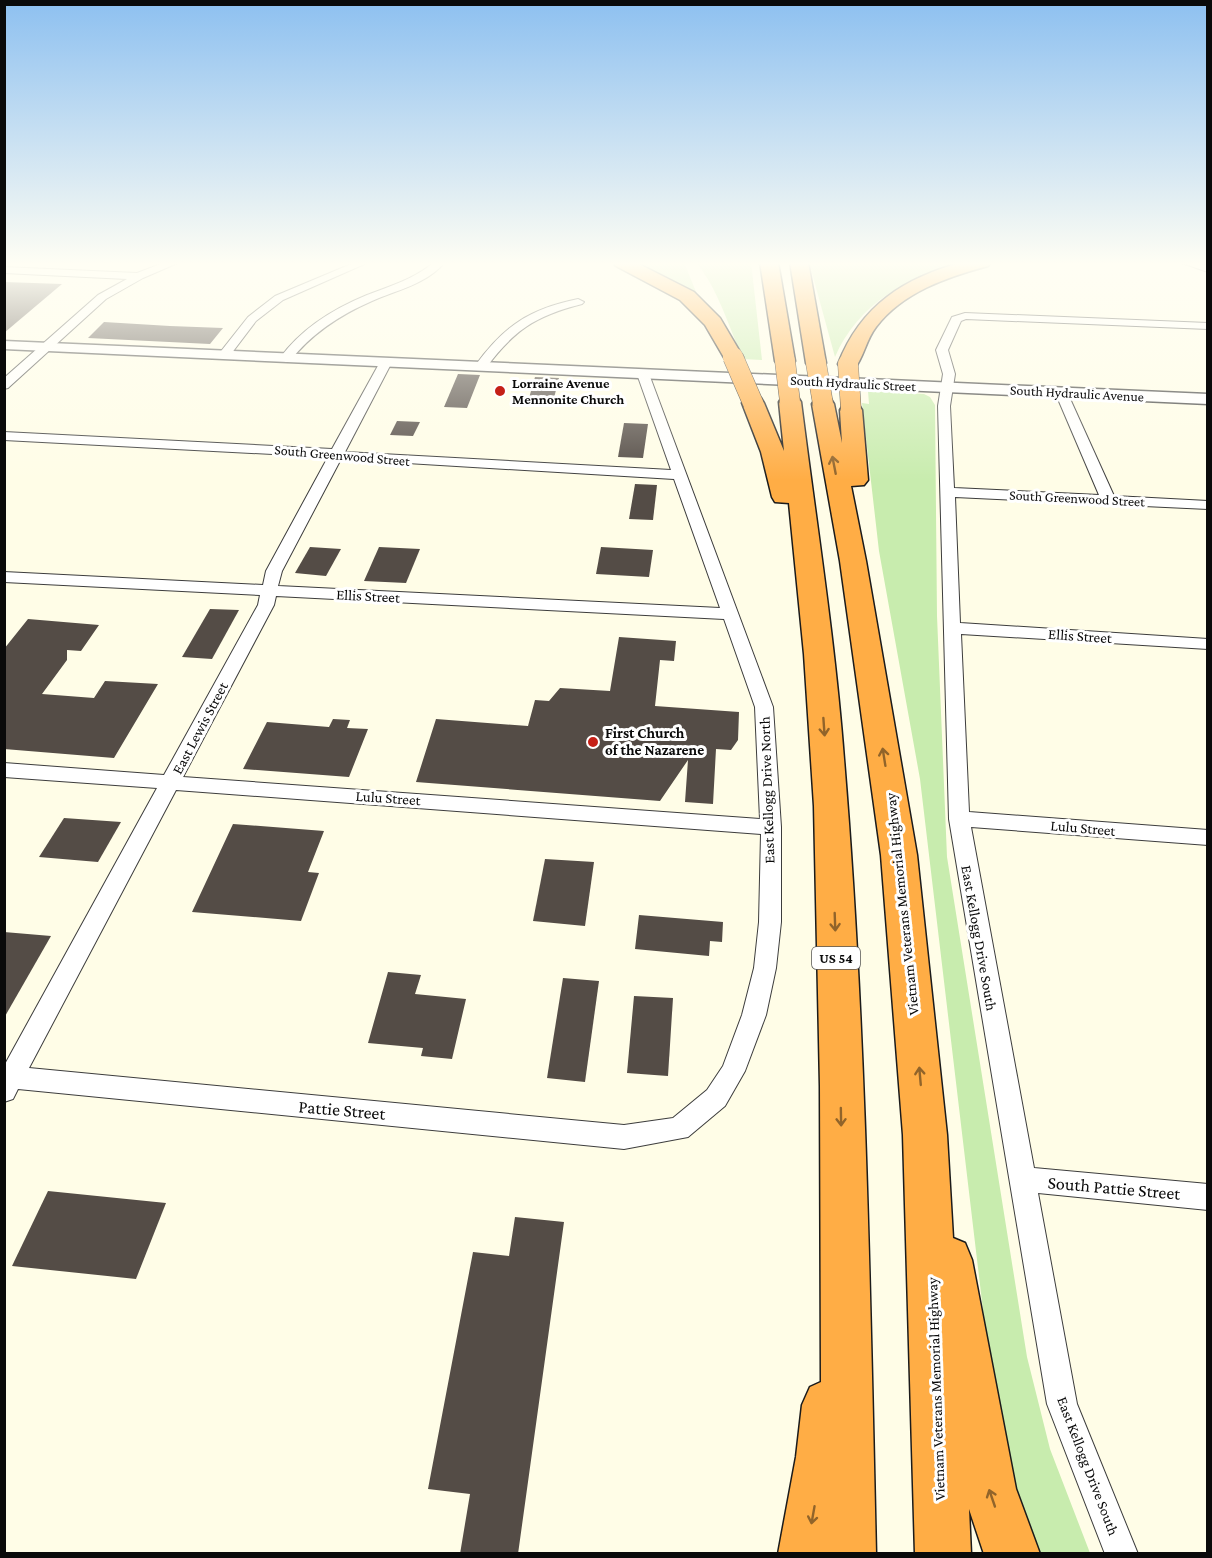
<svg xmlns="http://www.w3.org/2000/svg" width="1212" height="1558" font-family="'Crimson Pro',serif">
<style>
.green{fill:#c8ecae}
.building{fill:#544c46}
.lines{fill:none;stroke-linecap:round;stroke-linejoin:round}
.minor-casing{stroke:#3d3d3d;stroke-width:2}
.tertiary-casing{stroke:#3d3d3d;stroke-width:3}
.motorway-casing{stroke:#1b1b1b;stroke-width:3}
.minor{fill:#fff;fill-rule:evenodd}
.tertiary{fill:#fff;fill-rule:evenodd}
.motorway{fill:#ffad45;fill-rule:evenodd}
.motorway-bridge-casing{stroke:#1b1b1b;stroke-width:21;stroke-linecap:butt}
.motorway-bridge{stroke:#ffad45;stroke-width:20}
.oneway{stroke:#91642a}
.poi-dot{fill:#c52017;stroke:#fff;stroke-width:2}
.labels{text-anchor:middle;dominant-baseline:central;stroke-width:6;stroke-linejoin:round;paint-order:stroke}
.far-poi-label{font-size:14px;font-weight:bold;fill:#0a0a0a;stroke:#fff;text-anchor:start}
.far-street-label{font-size:14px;fill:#0a0a0a;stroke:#fff}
.shield{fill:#fff;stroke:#545454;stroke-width:1.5}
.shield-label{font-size:14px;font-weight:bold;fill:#0a0a0a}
.street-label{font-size:15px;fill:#0a0a0a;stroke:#fff}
.poi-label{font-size:15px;font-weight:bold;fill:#0a0a0a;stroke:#fff;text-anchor:start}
.near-street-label{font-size:18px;fill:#0a0a0a;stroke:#fff}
</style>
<rect width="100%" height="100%" fill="#fffde7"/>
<g class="green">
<polygon points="628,262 684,262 698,297"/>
<path d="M695,262H751L762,360L743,359C730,330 717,285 695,262Z"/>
<path d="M809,262H962C908,276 858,304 835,357Z"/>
<polygon points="868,391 924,394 930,397 935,405 937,616 947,857 1027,1357 1050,1449 1090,1553 1024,1553 994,1437 983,1310 920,779 879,551 862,403 869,404"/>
</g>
<g class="building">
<polygon points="4,282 62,284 4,333"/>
<polygon points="104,322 170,326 223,328 210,344 88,338"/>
<polygon points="458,374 480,375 467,408 444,407"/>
<polygon points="535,377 559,378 552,406 527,405"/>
<polygon points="397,421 420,422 413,436 390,435"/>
<polygon points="624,423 648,424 643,458 618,457"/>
<polygon points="635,484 657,485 653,520 629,519"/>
<polygon points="310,547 341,549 326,576 295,573"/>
<polygon points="379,547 420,549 406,583 364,581"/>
<polygon points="601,547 653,550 649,577 596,574"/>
<polygon points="210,609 239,610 212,659 182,657"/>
<polygon points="28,619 99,625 81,651 67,650 67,660 42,694 94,698 105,681 158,684 114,758 4,749 4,649"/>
<polygon points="619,637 676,641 674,661 660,660 655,706 739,712 738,740 731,750 716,749 713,804 685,802 688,760 660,801 416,782 436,719 528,726 535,700 549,701 560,688 610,691"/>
<polygon points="333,719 350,720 347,728 368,729 349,777 243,769 267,722 329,727"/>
<polygon points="64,818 121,822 98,862 39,857"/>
<polygon points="233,824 324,831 308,872 319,873 301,921 192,912"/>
<polygon points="545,859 594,862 585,926 533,921"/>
<polygon points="639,915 723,922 722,942 710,941 709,956 635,949"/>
<polygon points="4,932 51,936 4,1018"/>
<polygon points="388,972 421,975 415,994 466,999 452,1059 421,1056 423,1048 368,1043"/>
<polygon points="563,978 599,981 585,1082 547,1078"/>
<polygon points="634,996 673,998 668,1076 627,1073"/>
<polygon points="48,1191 166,1203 136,1279 12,1266"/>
<polygon points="515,1217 564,1222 518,1554 460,1554 470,1494 428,1489 473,1252 509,1256"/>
</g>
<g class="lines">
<g class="minor-casing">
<g id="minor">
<polygon points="166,262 180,262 143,278 106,299 8,388 4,389 4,378 98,295 127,279 4,273 4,267 137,273"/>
<polygon points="356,262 369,262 283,300 256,321 228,358 220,358 218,355 248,317 275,296"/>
<path d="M434,262H445C427,284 397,290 372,301C340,315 312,333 290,361L286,362L280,358C302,328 333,309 367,295C390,286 415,279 434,262Z"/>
<polygon points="1179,262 1194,262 1208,266 1208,272"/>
<path d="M578,299L584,302L582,304C535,316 514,330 485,369H477L475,366C504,326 529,309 578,299Z"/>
<polygon points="965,313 1208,323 1208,329 966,319 961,321 948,350 955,374 950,406 954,488 1099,495 1055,392 1061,388 1067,392 1114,496 1208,501 1208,509 955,497 960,623 1208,639 1208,649 961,634 969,812 1208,830 1208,845 971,827 1034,1168 1208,1184 1208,1210 1038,1193 1077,1404 1138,1554 1105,1554 1047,1404 949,819 938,406 943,374 936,350 952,317"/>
<path d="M386,358L392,362L345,452L671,470L637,374L643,370L649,374L773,707L781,827V922L776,968L766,1015L745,1071L725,1106L688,1137L624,1149L18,1089L13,1099L4,1102V1066L157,788L4,777V763L164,775L258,605L260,595L4,582V572L263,585L266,571L328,457L4,440V432L332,449L380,362ZM341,459L674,479L720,608L278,586L282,571ZM276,596L724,619L755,707L760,819L183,777L274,605ZM176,790L761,834L759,922L754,968L742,1015L723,1066L707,1090L673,1118L624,1125L29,1068Z"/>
</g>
</g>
<g class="tertiary-casing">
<polygon id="tertiary" points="4,341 1208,394 1208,404 4,349"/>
</g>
<g class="motorway-casing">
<g id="motorway">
<polygon points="613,262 635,262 694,292 720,318 743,357 740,361 726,361 705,325 680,300 616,266"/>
<polygon points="760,262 778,262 795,361 792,365 778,365 775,361"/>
<polygon points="790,262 808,262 826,363 823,367 809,367 806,363"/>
<path d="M963,262H991L988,266C947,277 903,292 876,327C866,340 864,356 855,368L848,370L841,368L838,364C861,305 904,278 963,262Z"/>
<path d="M753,396L761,398L764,403L784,451L779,402L782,397L790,396L798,397L801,402C816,521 835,640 844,759C866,1023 870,1289 876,1554H778L796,1457L802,1405L810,1387L821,1382L820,1086L814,806L804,654L789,503L775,502L772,497L761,452L742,403L745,398Z"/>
<polygon points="823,397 831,399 834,404 842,443 840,410 843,405 851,403 859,405 862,410 868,480 864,485 851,486 866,561 917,855 947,1135 953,1238 965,1243 972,1260 1016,1489 1040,1554 984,1554 969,1509 971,1554 915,1554 903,1135 881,855 840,561 812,404 815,399"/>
</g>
</g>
<use href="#minor" class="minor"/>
<use href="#tertiary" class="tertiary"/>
<use href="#motorway" class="motorway"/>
<g class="motorway-bridge-casing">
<g id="motorway-bridge">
<polyline points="733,357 753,403"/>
<polyline points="785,361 790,402"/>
<polyline points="816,363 823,404"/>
<polyline points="848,364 851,410"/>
</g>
</g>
<use href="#motorway-bridge" class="motorway-bridge"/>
</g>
<defs><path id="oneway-shaft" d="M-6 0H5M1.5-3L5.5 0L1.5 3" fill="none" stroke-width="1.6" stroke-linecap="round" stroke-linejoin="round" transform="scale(1.5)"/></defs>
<g class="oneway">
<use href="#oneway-shaft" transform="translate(834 465) rotate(-101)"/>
<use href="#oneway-shaft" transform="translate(824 727) rotate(86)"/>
<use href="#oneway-shaft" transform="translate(884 757) rotate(-99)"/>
<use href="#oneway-shaft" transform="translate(835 922) rotate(88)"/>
<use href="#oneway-shaft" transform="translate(920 1076) rotate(-95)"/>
<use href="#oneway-shaft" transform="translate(841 1117) rotate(89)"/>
<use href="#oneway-shaft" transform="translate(992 1498) rotate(-109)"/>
<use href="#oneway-shaft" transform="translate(813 1515) rotate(100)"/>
</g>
<linearGradient id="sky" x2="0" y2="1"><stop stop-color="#8dc0f0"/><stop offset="0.55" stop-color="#fffef4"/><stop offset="1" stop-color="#fffef4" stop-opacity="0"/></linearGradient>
<rect width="1212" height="480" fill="url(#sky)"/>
<g class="poi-dot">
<circle cx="500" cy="391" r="6"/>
<circle cx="593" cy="742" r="6"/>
</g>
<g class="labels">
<g class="far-poi-label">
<text x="512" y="383">Lorraine Avenue<tspan x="512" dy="16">Mennonite Church</tspan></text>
</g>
<g class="far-street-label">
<text transform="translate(853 383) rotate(3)">South Hydraulic Street</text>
<text transform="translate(1077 393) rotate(3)">South Hydraulic Avenue</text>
<text transform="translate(342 455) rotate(5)">South Greenwood Street</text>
<text transform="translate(1077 498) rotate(3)">South Greenwood Street</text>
</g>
<rect class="shield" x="812" y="947" width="48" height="22" rx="4.5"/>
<g class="shield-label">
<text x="836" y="958">US 54</text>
</g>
<g class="street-label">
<text transform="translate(368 596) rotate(3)">Ellis Street</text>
<text transform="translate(1080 636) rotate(4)">Ellis Street</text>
<text transform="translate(200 728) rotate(-62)">East Lewis Street</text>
<text transform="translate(767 790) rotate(-92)">East Kellogg Drive North</text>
<text transform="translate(388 798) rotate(4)">Lulu Street</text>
<text transform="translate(1083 828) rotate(5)">Lulu Street</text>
<text transform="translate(902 904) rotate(-96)">Vietnam Veterans Memorial Highway</text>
<text transform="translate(979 938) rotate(80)">East Kellogg Drive South</text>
<text transform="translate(936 1389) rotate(-92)">Vietnam Veterans Memorial Highway</text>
<text transform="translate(1088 1466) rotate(69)">East Kellogg Drive South</text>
</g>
<g class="poi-label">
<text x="605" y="733">First Church<tspan x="605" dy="17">of the Nazarene</tspan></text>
</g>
<g class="near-street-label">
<text transform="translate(342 1110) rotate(5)">Pattie Street</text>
<text transform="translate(1114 1188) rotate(5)">South Pattie Street</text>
</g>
</g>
<rect width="1212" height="1558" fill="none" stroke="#0a0a0a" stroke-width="12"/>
</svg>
